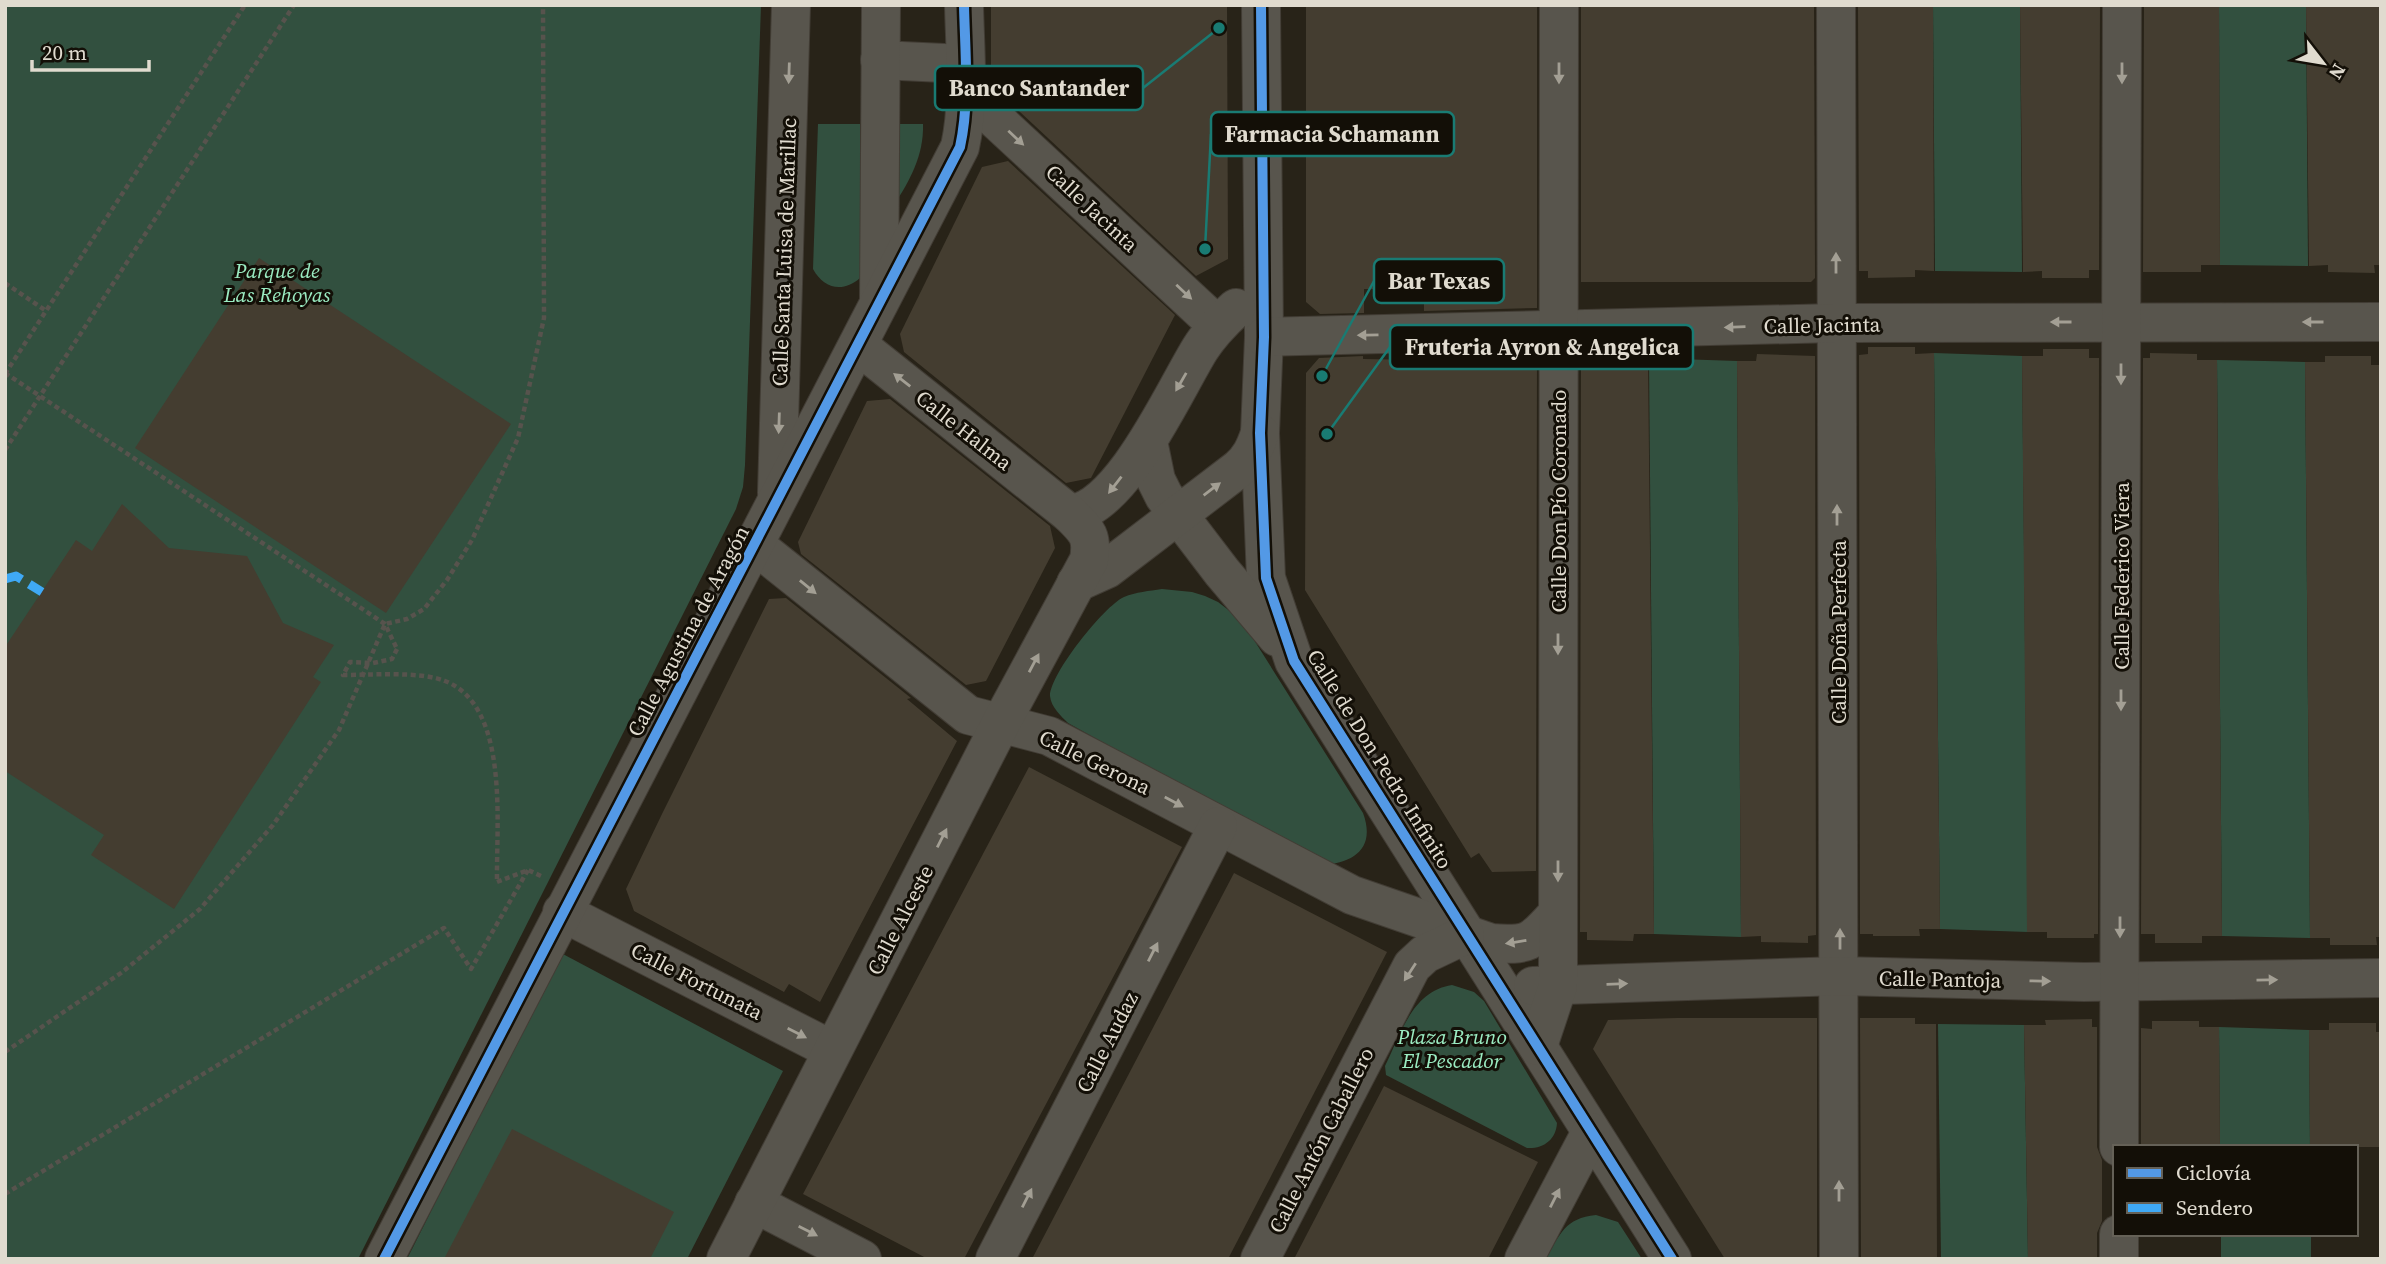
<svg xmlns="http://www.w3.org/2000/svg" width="2386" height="1264" font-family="'Source Serif 4',serif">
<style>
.green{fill:#32503f}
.building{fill:#443d30}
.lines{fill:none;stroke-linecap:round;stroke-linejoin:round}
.minor-casing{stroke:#423d35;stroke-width:40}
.path{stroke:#57534d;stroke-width:4.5;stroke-dasharray:5 3.5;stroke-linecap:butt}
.minor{stroke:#58554d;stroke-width:38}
.path-bridge{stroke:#57534d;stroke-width:4.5;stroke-dasharray:5 3.5;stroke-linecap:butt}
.quiet{stroke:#3fa9f5;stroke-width:9;stroke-dasharray:18 9;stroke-linecap:butt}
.cycleway-casing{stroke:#130f07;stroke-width:15}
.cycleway{stroke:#5399e6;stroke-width:10}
.oneway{fill:#a39f94}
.labels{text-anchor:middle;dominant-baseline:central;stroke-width:6;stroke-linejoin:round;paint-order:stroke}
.street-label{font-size:21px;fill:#e0dbcf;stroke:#130f07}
.park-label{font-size:21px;font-style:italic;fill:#9becc2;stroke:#130f07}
.leader{fill:none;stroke:#197b73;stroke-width:2.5}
.callout-dot{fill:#197b73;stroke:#130f07;stroke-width:2.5}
.callout{fill:#130f07;stroke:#197b73;stroke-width:2.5}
.callout-label{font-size:23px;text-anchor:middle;font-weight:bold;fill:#e0dbcf}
</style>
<rect width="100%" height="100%" fill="#282318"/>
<g class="green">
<polygon points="5,5 761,5 745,465 743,487 736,509 358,1259 5,1259"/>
<polygon points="1933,5 2020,5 2022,272 1935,271"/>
<polygon points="2219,5 2306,5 2308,266 2220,265"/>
<path d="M818,124H860V278C843,293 824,289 813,269Z"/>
<path d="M898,124H923C924,155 910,180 894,205Z"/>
<polygon points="1934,353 2022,356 2028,932 1940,929"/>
<polygon points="1649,358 1737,361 1741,937 1654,934"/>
<polygon points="2217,360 2305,362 2310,938 2222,936"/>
<path d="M1162,589L1192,592L1205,596L1218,602L1231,612L1254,640L1363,813C1376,848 1354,863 1322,865L1068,723C1061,716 1051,707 1050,696C1050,674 1104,606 1124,597C1136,592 1149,591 1162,589Z"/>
<polygon points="561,953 783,1071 687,1259 407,1259"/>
<path d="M1452,985L1474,992L1484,1001L1557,1123C1556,1140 1543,1149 1527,1148L1386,1075L1385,1066C1401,1034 1412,991 1452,985Z"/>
<polygon points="1938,1024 2024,1025 2028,1259 1941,1259"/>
<polygon points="2219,1027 2309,1030 2310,1147 2220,1147"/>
<path d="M1596,1215L1618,1222L1642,1259H1546C1560,1234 1565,1218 1596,1215Z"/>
<rect x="2221" y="1234" width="90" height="25"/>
</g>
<g class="building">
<polygon points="991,5 1227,5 1228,259 1196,276 991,85"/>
<polygon points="1306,5 1537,5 1537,308 1424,311 1424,290 1364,289 1364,313 1320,314 1306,302"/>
<polygon points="1581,5 1814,5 1815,278 1811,282 1581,282"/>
<polygon points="1858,5 1933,5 1934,271 1915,270 1915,277 1868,278 1868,271 1859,271"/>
<polygon points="2020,5 2100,5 2099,270 2089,270 2089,278 2042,278 2042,271 2023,272"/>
<polygon points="2144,5 2219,5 2220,265 2201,265 2201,272 2143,272"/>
<polygon points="2306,5 2381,5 2381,265 2374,265 2375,273 2328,272 2328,265 2309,266"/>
<polygon points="1008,161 1175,315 1091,478 1066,483 904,352 900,334 982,167"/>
<polygon points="259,258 511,424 386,613 135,448"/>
<polygon points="1868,347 1915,347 1915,354 1934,353 1940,929 1919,929 1920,936 1873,936 1873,934 1860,934 1859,355 1868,354"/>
<polygon points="2043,349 2089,349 2089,358 2099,358 2098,934 2094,934 2094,938 2047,938 2047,932 2027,932 2022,356 2043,356"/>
<polygon points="1537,352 1536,871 1492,872 1479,853 1471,858 1305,590 1306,373 1319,358 1363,356 1363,359 1424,360 1424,355"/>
<polygon points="1581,352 1629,352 1629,358 1648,358 1654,934 1634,934 1633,941 1587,940 1587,932 1580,932"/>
<polygon points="2150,353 2197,354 2197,360 2217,360 2222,936 2202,936 2202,943 2155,943 2155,934 2141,934 2143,358 2150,358"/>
<polygon points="1757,354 1815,356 1816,935 1808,936 1808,943 1761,942 1761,936 1741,937 1737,361 1756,361"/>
<polygon points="2325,356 2371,356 2371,365 2380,365 2381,937 2376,937 2377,945 2330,945 2330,938 2310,938 2305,362 2325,362"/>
<polygon points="890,399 1050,526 1055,548 986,681 966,685 801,554 798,542 867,401"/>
<polygon points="122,504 169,548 247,556 283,623 334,645 313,677 321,682 174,909 91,855 104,835 5,771 5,647 76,540 92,551"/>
<polygon points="786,598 911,698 907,699 957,741 820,1002 789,984 784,992 634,911 626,889 662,814 769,599"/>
<polygon points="1029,767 1182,847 964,1259 928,1259 803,1194"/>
<polygon points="1234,873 1387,952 1368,989 1228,1259 1032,1259"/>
<polygon points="1677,1018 1817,1018 1817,1259 1725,1259 1593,1049 1608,1020"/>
<polygon points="1860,1018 1915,1018 1915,1024 1936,1024 1937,1259 1861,1259"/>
<polygon points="2092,1019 2092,1027 2097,1027 2097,1147 2102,1160 2102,1221 2097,1233 2097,1259 2028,1259 2024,1025 2046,1025 2045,1020"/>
<polygon points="2152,1021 2199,1021 2199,1027 2219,1027 2220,1147 2141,1147 2141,1028 2152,1029"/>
<polygon points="2329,1023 2376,1023 2376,1032 2381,1032 2381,1147 2310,1147 2309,1030 2329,1030"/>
<polygon points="1384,1086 1538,1162 1488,1259 1294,1259"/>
<polygon points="512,1129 674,1212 650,1259 444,1259"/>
</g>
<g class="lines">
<g class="minor-casing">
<g id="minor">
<polyline points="1261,5 1264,337 1260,433 1266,578 1294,661 1672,1259"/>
<polyline points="1836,5 1839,1259"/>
<polyline points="880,60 965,64"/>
<polyline points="966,92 1217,325"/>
<polyline points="879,301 881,5"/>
<polyline points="1264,337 1835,323 2381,322"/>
<polyline points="1148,441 1156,480 1164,496 1222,572 1277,637"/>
<polyline points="777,493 791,5"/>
<path d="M1070,514C1122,509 1174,391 1200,349C1210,333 1222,321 1236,308"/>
<path d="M755,545L968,715L1049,736L1352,895L1491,943C1530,946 1532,942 1558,913"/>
<path d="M1076,583L1107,569L1238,469C1250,459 1255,448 1260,433"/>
<polyline points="562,912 832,1050"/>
<polyline points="1533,986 1840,976 2084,982 2381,978"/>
<polyline points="1538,1046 1558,986 1559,5"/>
<polyline points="2119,1147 2122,5"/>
<polyline points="754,1203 862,1259"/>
<path d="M384,1259L960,147C970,101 965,52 964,5"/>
<path d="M726,1259L1001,723L1089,560C1093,536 1087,531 1070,514L859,346"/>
<polyline points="995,1259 1218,826"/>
<polyline points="1260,1259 1412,966 1425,954 1465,935"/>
<polyline points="1524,1259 1591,1132"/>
<polyline points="2119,1259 2119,1234"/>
</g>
</g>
<g class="path">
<polyline points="5,283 45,310"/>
<polyline points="5,373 385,624 397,649"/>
<polyline points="5,374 245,5"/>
<polyline points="5,450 294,5"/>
<polyline points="497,882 528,870 541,876"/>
<polyline points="5,1052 121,973 200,909 273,825 339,730 385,624 407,619 424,609 447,580 472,540 518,438 544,318 543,5"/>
<polyline points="5,1194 444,928 471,969 528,870"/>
</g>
<use href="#minor" class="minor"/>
<path class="path-bridge" d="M397,649L392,659L373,663L350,662L343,675C371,675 420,671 445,681C510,706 496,824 497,882"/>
<polyline class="quiet" points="5,579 16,576 42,592"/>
<g class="cycleway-casing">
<g id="cycleway">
<polyline points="1261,5 1264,337 1260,433 1266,578 1294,661 1672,1259"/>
<path d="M384,1259L960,147C970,101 965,52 964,5"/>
</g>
</g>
<use href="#cycleway" class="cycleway"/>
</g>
<defs><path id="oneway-solid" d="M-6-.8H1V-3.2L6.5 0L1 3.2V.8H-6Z" transform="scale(1.75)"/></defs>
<g class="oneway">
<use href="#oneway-solid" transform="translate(789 73) rotate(92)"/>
<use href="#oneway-solid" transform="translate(1559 73) rotate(90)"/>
<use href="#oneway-solid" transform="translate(2122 73) rotate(90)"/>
<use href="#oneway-solid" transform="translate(1016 138) rotate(43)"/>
<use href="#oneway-solid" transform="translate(1836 263) rotate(-90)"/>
<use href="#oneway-solid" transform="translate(1184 292) rotate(43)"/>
<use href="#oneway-solid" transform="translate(2061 322) rotate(180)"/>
<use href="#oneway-solid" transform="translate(2313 322) rotate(-180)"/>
<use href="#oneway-solid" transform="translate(1735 327) rotate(178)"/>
<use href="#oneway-solid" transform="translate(1368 335) rotate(179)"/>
<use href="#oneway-solid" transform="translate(2121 374) rotate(90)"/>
<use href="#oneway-solid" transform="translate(902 380) rotate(-142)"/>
<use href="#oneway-solid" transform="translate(1181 382) rotate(120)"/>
<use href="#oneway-solid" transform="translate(779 423) rotate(92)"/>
<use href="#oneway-solid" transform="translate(1115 485) rotate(128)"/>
<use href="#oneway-solid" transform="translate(1212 489) rotate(-37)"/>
<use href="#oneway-solid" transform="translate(1837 515) rotate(-90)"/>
<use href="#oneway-solid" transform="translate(808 587) rotate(39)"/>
<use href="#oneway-solid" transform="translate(1558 644) rotate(90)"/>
<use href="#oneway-solid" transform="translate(1034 663) rotate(-62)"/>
<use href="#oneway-solid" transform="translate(2121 700) rotate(90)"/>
<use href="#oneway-solid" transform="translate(1174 802) rotate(28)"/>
<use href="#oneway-solid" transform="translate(942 838) rotate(-63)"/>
<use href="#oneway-solid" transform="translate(1558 871) rotate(90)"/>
<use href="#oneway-solid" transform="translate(2120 927) rotate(90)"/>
<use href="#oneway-solid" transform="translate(1840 939) rotate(-90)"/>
<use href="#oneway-solid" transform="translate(1516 942) rotate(171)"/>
<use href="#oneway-solid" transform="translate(1153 952) rotate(-63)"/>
<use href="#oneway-solid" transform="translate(1410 972) rotate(123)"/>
<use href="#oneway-solid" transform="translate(2267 980) rotate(-1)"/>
<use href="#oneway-solid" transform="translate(2040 981) rotate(1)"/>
<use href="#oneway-solid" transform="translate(1617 984) rotate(-2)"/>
<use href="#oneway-solid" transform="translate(797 1033) rotate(27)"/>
<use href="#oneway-solid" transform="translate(1839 1191) rotate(-90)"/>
<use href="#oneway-solid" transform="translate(1027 1198) rotate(-63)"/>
<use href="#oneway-solid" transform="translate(1555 1198) rotate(-63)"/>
<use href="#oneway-solid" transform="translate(808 1231) rotate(27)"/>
</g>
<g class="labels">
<g class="street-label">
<text transform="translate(1092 208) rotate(43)">Calle Jacinta</text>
<text transform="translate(784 252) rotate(-88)">Calle Santa Luisa de Marillac</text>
<text transform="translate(1822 325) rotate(-1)">Calle Jacinta</text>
<text transform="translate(964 430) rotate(38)">Calle Halma</text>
<text transform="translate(1558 501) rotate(-90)">Calle Don Pío Coronado</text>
<text transform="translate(2121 576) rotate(-90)">Calle Federico Viera</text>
<text transform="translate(688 631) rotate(-62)">Calle Agustina de Aragón</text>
<text transform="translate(1838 632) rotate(-90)">Calle Doña Perfecta</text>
<text transform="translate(1380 759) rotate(58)">Calle de Don Pedro Infinito</text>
<text transform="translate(1095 762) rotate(26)">Calle Gerona</text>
<text transform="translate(900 920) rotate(-63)">Calle Alceste</text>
<text transform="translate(1940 979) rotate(1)">Calle Pantoja</text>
<text transform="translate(697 981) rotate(27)">Calle Fortunata</text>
<text transform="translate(1107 1042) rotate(-63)">Calle Audaz</text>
<text transform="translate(1321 1140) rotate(-63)">Calle Antón Caballero</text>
</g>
<g class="park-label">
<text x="277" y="270">Parque de<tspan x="277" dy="24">Las Rehoyas</tspan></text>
<text x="1452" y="1036">Plaza Bruno<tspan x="1452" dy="24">El Pescador</tspan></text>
</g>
</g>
<path class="leader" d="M1219 28L1143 88M1205 249L1211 134M1322 376L1374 281M1327 434L1390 347"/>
<g class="callout-dot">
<circle cx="1219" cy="28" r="7"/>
<circle cx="1205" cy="249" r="7"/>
<circle cx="1322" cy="376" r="7"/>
<circle cx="1327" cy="434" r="7"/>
</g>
<g class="callout">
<rect x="935" y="66" width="208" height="44" rx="7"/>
<rect x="1211" y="112" width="243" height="44" rx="7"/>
<rect x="1374" y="259" width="130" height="44" rx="7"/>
<rect x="1390" y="325" width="303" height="44" rx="7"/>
</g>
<g class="callout-label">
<text x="1039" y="96">Banco Santander</text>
<text x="1332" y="142">Farmacia Schamann</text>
<text x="1439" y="289">Bar Texas</text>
<text x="1542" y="355">Fruteria Ayron &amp; Angelica</text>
</g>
<rect width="2386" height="1264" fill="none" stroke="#e0dbcf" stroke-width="14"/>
<rect x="2113" y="1145" width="245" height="91" fill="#130f07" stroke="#656157" stroke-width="2"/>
<rect x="2127" y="1168" width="35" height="10" fill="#5399e6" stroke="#656157" stroke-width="2"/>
<text x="2176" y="1180" font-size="21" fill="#e0dbcf">Ciclovía</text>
<rect x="2127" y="1203" width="35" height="10" fill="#3fa9f5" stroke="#656157" stroke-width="2"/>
<text x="2176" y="1215" font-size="21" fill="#e0dbcf">Sendero</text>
<g transform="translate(2323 63) rotate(121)" stroke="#130f07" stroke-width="5" paint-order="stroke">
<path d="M0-5L12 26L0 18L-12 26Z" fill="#e0dbcf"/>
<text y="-10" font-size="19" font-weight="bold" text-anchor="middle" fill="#e0dbcf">N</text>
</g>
<path d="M32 60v10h117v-10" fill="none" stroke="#e0dbcf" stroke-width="3.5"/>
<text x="42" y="60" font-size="21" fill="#e0dbcf" stroke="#130f07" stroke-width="5" paint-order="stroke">20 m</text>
</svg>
